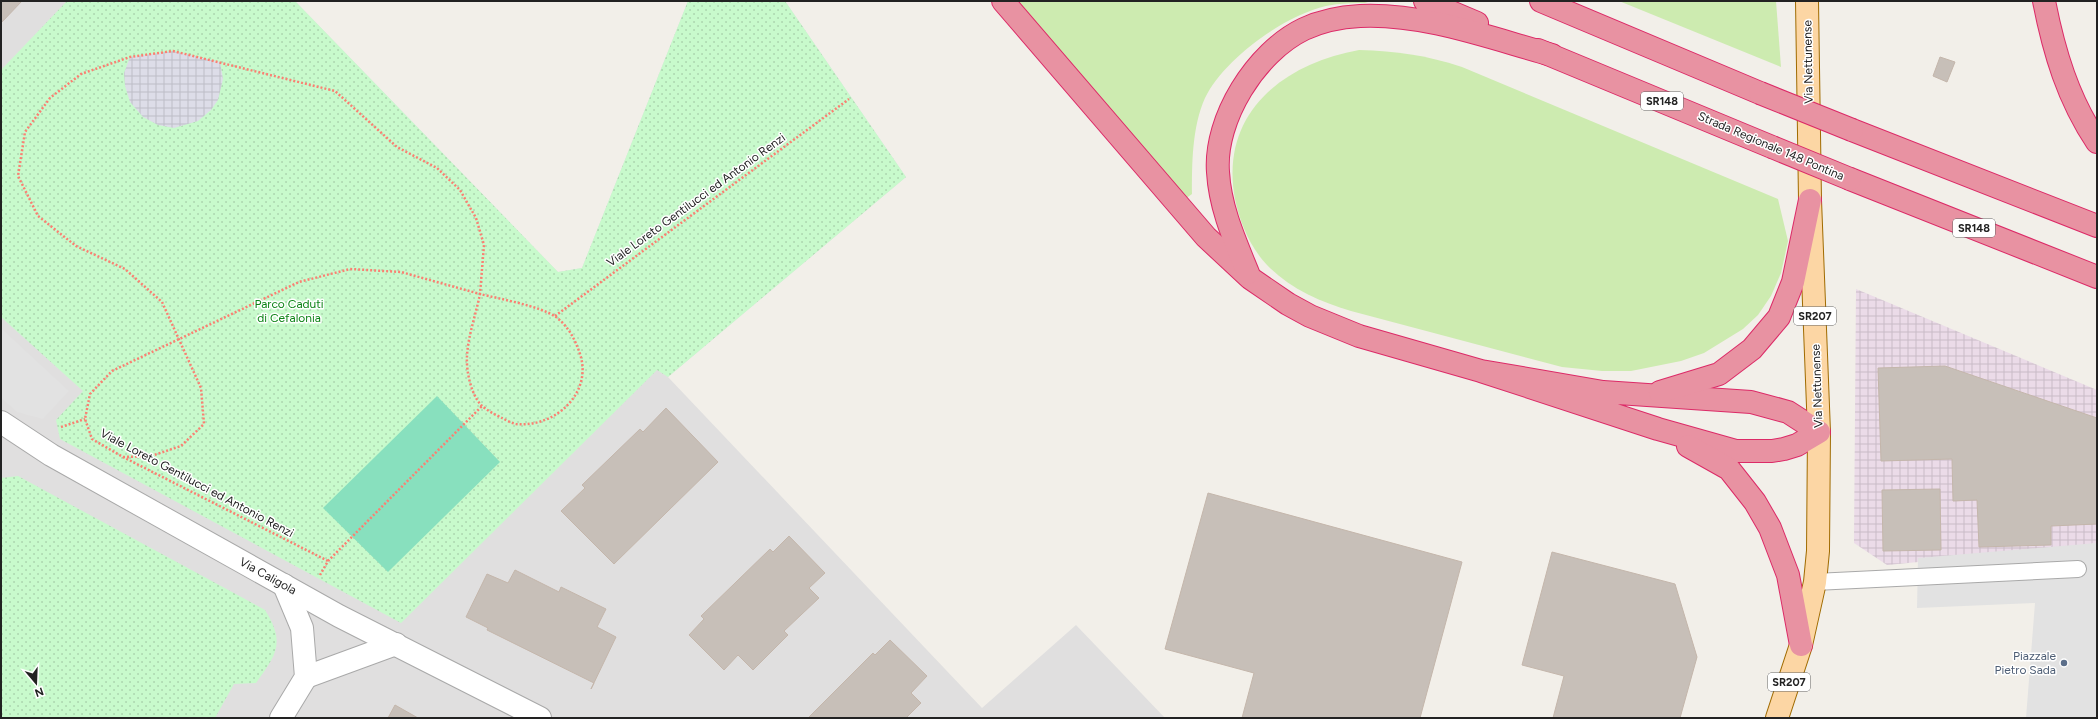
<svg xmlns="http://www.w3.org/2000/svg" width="2098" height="719" font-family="Figtree,sans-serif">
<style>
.residential{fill:#e0dfdf}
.industrial{fill:url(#industrial-grid)}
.grass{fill:#cdebb0}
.park{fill:url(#park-dots)}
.pitch{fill:#88e0be}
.parking{fill:#e2e2e2}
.plaza{fill:url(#plaza-grid)}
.building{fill:#c7bfb8;stroke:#c4b6ab}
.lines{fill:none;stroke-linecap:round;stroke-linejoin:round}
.lane-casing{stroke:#a9a9a9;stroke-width:18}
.street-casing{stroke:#a9a9a9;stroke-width:24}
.primary-casing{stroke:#a06b00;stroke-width:24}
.highway-casing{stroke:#dc2a67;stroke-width:24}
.path{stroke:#fa8072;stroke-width:2.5;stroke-dasharray:2 2;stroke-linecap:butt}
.lane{stroke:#fff;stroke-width:16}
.street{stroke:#fff;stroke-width:22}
.primary{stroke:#fcd6a4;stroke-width:22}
.highway{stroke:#e892a2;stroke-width:22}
.highway-bridge-casing{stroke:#dc2a67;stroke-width:24;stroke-linecap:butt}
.highway-bridge{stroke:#e892a2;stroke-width:22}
.service-dot{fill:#5c6f8a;stroke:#fff;stroke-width:1.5}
.labels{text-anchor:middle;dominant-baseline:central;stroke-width:3;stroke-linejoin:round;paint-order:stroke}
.shield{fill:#fff;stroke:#646464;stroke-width:1}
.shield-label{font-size:11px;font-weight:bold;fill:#222}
.street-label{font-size:12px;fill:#222;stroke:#fff}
.park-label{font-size:12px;fill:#0c8416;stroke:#fff}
.service-label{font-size:12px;fill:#4e5e75;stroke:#fff;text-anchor:end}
</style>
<defs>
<pattern id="industrial-grid" width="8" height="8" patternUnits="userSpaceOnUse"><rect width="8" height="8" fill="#ebdbe8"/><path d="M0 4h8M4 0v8" fill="none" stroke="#c9bcc7"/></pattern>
<pattern id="park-dots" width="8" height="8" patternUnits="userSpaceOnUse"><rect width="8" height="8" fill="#c8facc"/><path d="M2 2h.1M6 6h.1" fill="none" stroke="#acd6af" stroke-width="1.8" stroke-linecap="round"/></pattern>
<pattern id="plaza-grid" width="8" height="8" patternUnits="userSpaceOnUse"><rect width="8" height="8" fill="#dddde8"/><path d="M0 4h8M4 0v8" fill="none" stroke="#bdbdc7"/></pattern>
</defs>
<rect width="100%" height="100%" fill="#f2efe9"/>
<polygon class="residential" points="1,1 295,1 558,272 582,268 688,1 785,1 906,177 668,377 982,708 1076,625 1165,718 1,718"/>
<polygon class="industrial" points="1856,289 2097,390 2097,543 2054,549 1887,565 1854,543"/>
<g class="grass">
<path d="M1007,1H1362L1368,3C1354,3 1340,3 1326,6C1283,16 1224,59 1205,98C1192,127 1192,164 1192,194L1185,199Z"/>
<polygon points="1619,1 1776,1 1781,67"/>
<path d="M1359,50C1397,51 1425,55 1462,67L1778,199L1788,241L1781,273L1771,296L1758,315L1743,329L1704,353L1681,361L1631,371H1602L1562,367L1351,311C1320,302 1289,288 1267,265C1250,247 1240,223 1235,199C1219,114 1282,64 1359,50Z"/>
</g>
<g class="park">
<polygon points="67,1 295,1 558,272 582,268 688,1 785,1 906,177 668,377 657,370 401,623 60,439 56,420 83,391 1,317 1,70"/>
<path d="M18,476L265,610C286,643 276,655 256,683L234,684L215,718H1V478Z"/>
</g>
<polygon class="pitch" points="437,396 500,462 388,572 323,508"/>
<g class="parking">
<polygon points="1,328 69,391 43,419 17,412 1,398"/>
<polygon points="2097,543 2097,718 2026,718 2035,603 1917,608 1918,558"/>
</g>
<polygon class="plaza" points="173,51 220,62 223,79 218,100 211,110 198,121 174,128 158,125 143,117 130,102 125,86 124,73 130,57"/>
<g class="building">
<polygon points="1,1 22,1 1,23"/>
<polygon points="1940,57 1955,62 1947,82 1933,76"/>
<polygon points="1945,366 2097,418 2097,524 2051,526 2051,545 1979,547 1977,500 1953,501 1952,459 1881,461 1878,368"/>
<polygon points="666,408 718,462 614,564 561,511 585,488 582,485 640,429 643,432"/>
<polygon points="1940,489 1941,550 1883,551 1882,490"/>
<polygon points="1208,493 1462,562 1420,718 1242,718 1254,673 1165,649"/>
<polygon points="789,536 825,573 809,588 819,598 784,631 788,635 753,670 738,655 724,670 689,635 704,619 701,616 770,549 773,552"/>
<polygon points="1552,552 1675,584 1697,657 1680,718 1553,718 1564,676 1522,665"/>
<polygon points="515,570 559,592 561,587 606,609 597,627 616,637 591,689 594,683 487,630 488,628 466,617 487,574 508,583"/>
<polygon points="890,640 927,676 911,693 921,703 906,718 808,718 873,653 875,655"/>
<polygon points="395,705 418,718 388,718"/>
</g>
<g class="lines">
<g class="lane-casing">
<polyline id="lane" points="1815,582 2078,569"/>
</g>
<g class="street-casing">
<g id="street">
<polyline points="1,422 51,455 339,616 540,718"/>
<polyline points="306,677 396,644"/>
<polyline points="281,718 306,677 302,628 284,585"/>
</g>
</g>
<g class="primary-casing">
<polyline id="primary" points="1777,718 1801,645 1815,582 1818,551 1819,432 1810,200 1807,1"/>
</g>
<g class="highway-casing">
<g id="highway">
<polyline points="1003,1 1206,237 1250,278 1288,304 1310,316 1359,336 1481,371 1658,429 1736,451 1772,451 1784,449 1797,445 1819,432 1788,412 1751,402 1603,392 1481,371"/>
<polyline points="1425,1 1477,23"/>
<polyline points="1541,1 1760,93"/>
<path d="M2044,1C2054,52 2068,99 2097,142"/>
<polyline points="1538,50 1772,147"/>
<polyline points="1852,130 2097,226"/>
<polyline points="1850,179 2097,277"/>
<path d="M1248,273C1235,241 1220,208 1218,172C1214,119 1256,52 1304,29C1321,21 1341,17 1360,16C1424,13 1490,38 1552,55"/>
<polyline points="1660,392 1719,374 1752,349 1779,317 1793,282 1810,200"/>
<polyline points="1688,446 1729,469 1755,502 1770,528 1788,575 1801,645"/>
</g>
</g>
<g class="path">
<polyline points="555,316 849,99"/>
<polyline points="61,427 85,419"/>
<path d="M123,457L151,456L181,446L204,424L201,388L162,302L125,269L76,246L38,216L18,176L25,132L50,98L81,74L130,57L173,51L335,91L397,147L437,168L460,190L476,218L484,245L480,294C500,299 540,306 556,317C568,326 575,339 580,354C593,393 555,428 516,424C511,423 506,420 502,418C496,415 486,410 481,405C471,394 466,371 467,356C468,336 476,314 480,294L401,272L350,269L299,282L112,371L90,394L85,419L92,439L123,457L328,561"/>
<polyline points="320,575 328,561 482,406"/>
</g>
<use href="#lane" class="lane"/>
<use href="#street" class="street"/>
<use href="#primary" class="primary"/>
<use href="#highway" class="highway"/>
<g class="highway-bridge-casing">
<g id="highway-bridge">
<polyline points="1760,93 1852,130"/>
<polyline points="1772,147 1850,179"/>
</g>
</g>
<use href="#highway-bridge" class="highway-bridge"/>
</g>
<circle class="service-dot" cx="2064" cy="663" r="4"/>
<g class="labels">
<g class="shield">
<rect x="1641" y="92" width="42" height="18" rx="3"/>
<rect x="1953" y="219" width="42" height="18" rx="3"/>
<rect x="1794" y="307" width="42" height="18" rx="3"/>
<rect x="1768" y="673" width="42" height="18" rx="3"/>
</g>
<g class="shield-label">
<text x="1662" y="101">SR148</text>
<text x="1974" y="228">SR148</text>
<text x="1815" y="316">SR207</text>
<text x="1789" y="682">SR207</text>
</g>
<g class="street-label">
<text transform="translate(1808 62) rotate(-91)">Via Nettunense</text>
<text transform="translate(1771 146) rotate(23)">Strada Regionale 148 Pontina</text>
<text transform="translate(696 200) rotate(-36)">Viale Loreto Gentilucci ed Antonio Renzi</text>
<text transform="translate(1817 386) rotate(-92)">Via Nettunense</text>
<text transform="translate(197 483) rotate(28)">Viale Loreto Gentilucci ed Antonio Renzi</text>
<text transform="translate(268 576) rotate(29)">Via Caligola</text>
</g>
<g class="park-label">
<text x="289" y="304">Parco Caduti<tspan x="289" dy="14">di Cefalonia</tspan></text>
</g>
<g class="service-label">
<text x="2056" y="656">Piazzale<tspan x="2056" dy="14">Pietro Sada</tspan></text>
</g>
</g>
<rect width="2098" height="719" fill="none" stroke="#222222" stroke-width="4"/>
<g transform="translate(36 683) rotate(161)" stroke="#ffffff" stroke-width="3" paint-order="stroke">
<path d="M0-3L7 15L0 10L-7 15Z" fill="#222222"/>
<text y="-6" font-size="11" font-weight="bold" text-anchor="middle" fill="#222222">N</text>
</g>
</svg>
